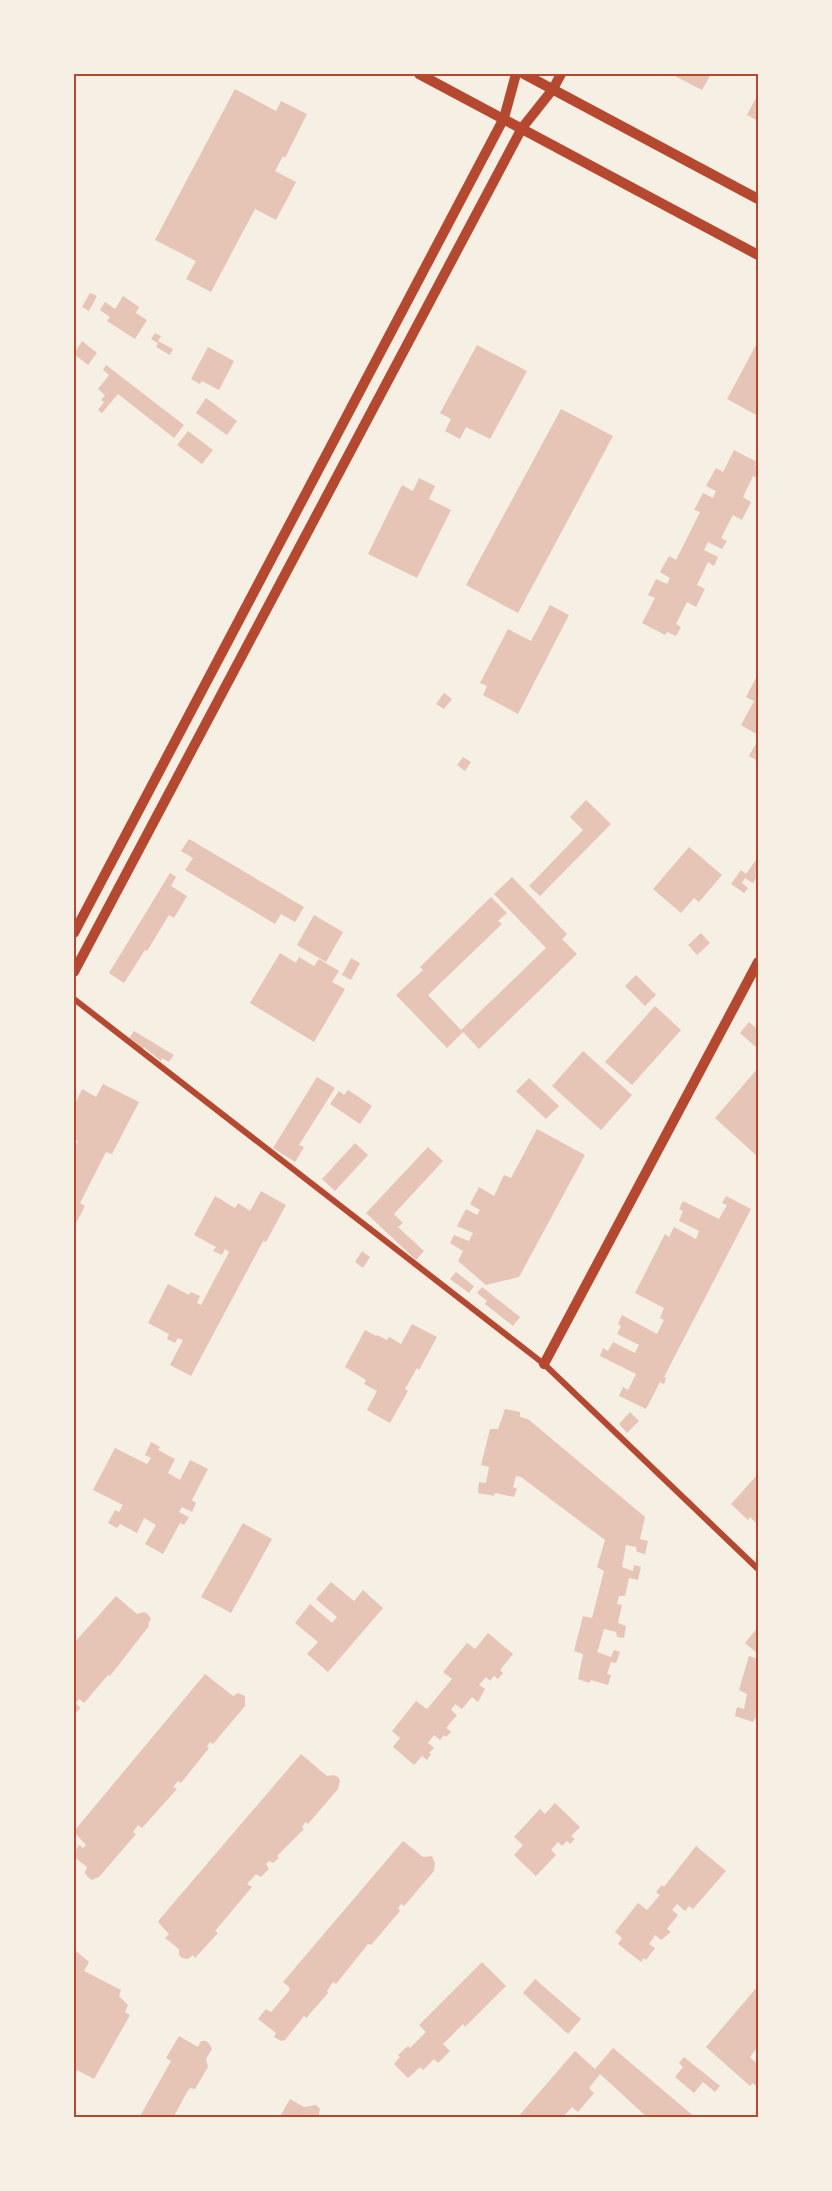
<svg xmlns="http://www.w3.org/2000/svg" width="832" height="2191" font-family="Inter,sans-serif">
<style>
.building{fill:#e6c5b7}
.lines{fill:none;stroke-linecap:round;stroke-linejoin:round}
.minor{stroke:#b5482f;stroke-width:6}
.tertiary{stroke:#b5482f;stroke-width:10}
.secondary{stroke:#b5482f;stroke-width:10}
.neatline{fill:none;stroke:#b5482f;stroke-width:2}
</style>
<rect width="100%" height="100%" fill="#f6efe4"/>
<g class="building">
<polygon points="671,74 711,74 702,90"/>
<polygon points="235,89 276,111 281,101 307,114 285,158 283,156 275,171 296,182 276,220 255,209 211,292 186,279 196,261 155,240"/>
<polygon points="758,94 758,121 747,115"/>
<polygon points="90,293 97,296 89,311 82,307"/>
<polygon points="123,296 139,307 136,313 147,320 135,339 107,321 110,317 100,310 105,302 115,309"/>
<polygon points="155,333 161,336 158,341 173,349 170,355 156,347 158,343 151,339"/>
<polygon points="82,341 97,353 88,365 74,354"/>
<polygon points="477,345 527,371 490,439 466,427 460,439 445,431 451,419 440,413"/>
<polygon points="756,345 758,346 758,416 727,399"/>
<polygon points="208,347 234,361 219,390 202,381 200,384 191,379"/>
<polygon points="106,365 184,425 174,438 118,394 102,413 98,410 104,402 101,400 105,395 98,389 109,375 103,370"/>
<polygon points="206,398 237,421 227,435 196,413"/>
<polygon points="561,409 613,436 518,613 466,585"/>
<polygon points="188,431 213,450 202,464 177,445"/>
<polygon points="734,450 757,462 755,465 758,466 758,479 753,476 743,497 751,502 742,520 733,515 721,538 727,541 722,549 708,542 704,550 718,557 714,566 708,562 697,585 705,589 696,607 687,602 676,624 681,627 676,636 667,632 665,635 642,623 655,598 648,595 656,579 667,584 670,578 660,572 669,556 676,560 700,512 694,510 703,493 713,498 716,491 706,486 716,468 723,472"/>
<polygon points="419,478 435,486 429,499 451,510 417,578 368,554 402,485 413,491"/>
<polygon points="550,605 569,615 518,714 483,695 487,686 480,683 508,629 531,641"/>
<polygon points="758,674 758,735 741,725 754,701 746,697"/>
<polygon points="444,693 452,699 444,709 436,704"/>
<polygon points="758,740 758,761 749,756"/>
<polygon points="463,757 471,762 465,771 457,765"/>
<polygon points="586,800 611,824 540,896 529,886 583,830 570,817"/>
<polygon points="189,839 304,907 295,922 281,914 275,924 185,870 193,858 181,851"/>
<polygon points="689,847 722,875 699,902 694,898 681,913 653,889"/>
<polygon points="758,857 758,875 753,883 745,878 742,883 748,888 744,893 731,884 741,870 746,874"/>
<polygon points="170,873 176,877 171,886 187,896 174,918 169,915 147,951 145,950 124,983 109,973"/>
<polygon points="512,877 567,934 562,939 577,954 479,1049 463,1032 447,1048 396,995 423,970 420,967 491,897 507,913 498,921 502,924 428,995 461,1030 546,948 494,894"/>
<polygon points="314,915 343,932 326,962 297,945"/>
<polygon points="701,933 710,943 697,955 688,945"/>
<polygon points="280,953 296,963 299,957 314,966 319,959 339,971 332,982 345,989 314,1042 250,1003"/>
<polygon points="351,958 360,963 351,980 342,975"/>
<polygon points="636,975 656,995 645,1006 625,986"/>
<polygon points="655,1006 681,1030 632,1085 605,1062"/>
<polygon points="749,1022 758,1030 758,1049 740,1033"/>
<polygon points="134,1031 174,1055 169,1062 162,1058 161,1061 144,1047 143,1049 128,1040"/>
<polygon points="583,1051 632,1095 601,1130 552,1086"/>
<polygon points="758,1068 758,1157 715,1118"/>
<polygon points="317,1077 335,1088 299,1145 304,1147 295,1162 273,1148"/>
<polygon points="529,1078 559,1106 546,1119 516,1091"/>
<polygon points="103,1084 139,1102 112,1154 106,1152 80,1203 85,1206 74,1227 74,1149 78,1141 74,1139 74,1106 82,1089 96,1097"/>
<polygon points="348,1090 372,1106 360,1124 330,1104 339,1091 344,1095"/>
<polygon points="537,1129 585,1155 519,1277 486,1285 458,1261 463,1251 450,1243 454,1235 469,1241 473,1233 457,1226 466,1209 477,1215 480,1210 470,1204 479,1187 494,1196 504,1175 511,1178"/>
<polygon points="355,1143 368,1155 335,1191 322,1179"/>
<polygon points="428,1147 443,1161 394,1214 403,1223 398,1227 424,1251 416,1260 366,1213"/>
<polygon points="261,1191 286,1205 266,1242 263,1241 191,1376 170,1365 183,1340 178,1338 175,1343 167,1339 169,1334 148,1323 168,1284 189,1295 191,1292 200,1296 197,1303 201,1305 229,1252 225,1249 222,1255 213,1251 216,1247 194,1235 215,1196 235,1208 238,1203 250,1211"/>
<polygon points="726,1196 751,1209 664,1377 666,1378 664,1384 660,1382 646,1409 619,1396 623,1387 628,1390 636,1374 600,1356 603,1348 608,1351 613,1342 635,1353 639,1345 617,1334 621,1326 618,1324 622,1315 657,1334 664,1320 660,1318 664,1308 635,1293 665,1234 669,1237 674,1227 696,1239 699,1231 679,1221 683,1211 679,1209 683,1201 719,1219 727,1205 722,1203"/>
<polygon points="362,1251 370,1257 363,1268 355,1262"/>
<polygon points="456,1272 474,1286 469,1293 450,1279"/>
<polygon points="482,1287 520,1317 513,1326 485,1304 487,1301 477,1293"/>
<polygon points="412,1324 437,1337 419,1370 417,1368 405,1389 408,1391 390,1423 367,1410 377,1391 364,1384 366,1380 345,1367 365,1330 376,1336 377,1335 387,1340 389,1337 401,1344"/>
<polygon points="505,1409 520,1412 520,1417 528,1419 645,1517 640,1539 648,1541 645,1554 637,1552 636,1547 626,1545 622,1567 633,1571 634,1565 641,1567 638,1580 629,1578 625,1596 619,1596 617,1604 622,1605 618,1623 626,1626 624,1638 617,1637 616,1632 604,1629 598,1650 597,1652 611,1657 614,1650 620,1652 616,1663 611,1662 607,1674 611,1675 608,1685 591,1680 589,1683 578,1679 583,1654 574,1651 583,1616 592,1618 604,1571 597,1567 605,1540 521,1477 516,1476 513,1487 517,1489 514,1497 495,1493 494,1496 478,1493 479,1482 486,1483 489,1467 481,1465 490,1429 498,1429"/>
<polygon points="630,1412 639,1421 627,1433 619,1424"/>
<polygon points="151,1442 160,1447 158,1450 175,1459 168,1473 180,1480 190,1460 208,1469 192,1500 196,1503 192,1512 182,1507 179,1512 189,1517 184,1525 180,1523 163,1554 145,1544 156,1525 144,1518 137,1533 120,1524 117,1528 108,1523 115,1510 119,1512 123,1505 93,1490 115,1448 147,1464 151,1458 145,1455"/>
<polygon points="758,1474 758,1525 750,1517 748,1520 731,1504"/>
<polygon points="243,1523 272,1539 231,1613 201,1597"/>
<polygon points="331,1582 354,1601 363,1590 383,1608 328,1672 307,1654 318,1642 295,1623 310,1604 332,1623 337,1617 316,1599"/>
<polygon points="116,1596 137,1614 144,1612 148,1614 151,1619 148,1624 149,1626 110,1676 108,1675 84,1703 79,1699 76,1703 80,1708 74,1715 74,1643"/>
<polygon points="758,1627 758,1654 745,1643"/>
<polygon points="488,1633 513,1654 500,1670 503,1673 498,1679 494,1676 490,1681 486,1677 479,1685 485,1689 478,1702 472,1697 462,1709 455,1704 451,1710 457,1715 446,1728 451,1732 446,1737 444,1735 440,1740 434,1735 428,1743 434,1748 429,1753 431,1754 427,1760 422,1756 414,1765 393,1747 400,1738 392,1731 416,1701 427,1709 452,1679 443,1672 467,1643 475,1649"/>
<polygon points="749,1656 758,1659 758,1719 755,1718 753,1722 735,1716 737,1707 744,1709 747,1694 739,1690"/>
<polygon points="205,1674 233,1696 238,1693 245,1696 245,1706 213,1744 210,1742 207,1747 209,1748 181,1783 178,1781 173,1787 177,1789 142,1828 138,1825 133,1832 136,1834 99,1877 92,1880 88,1877 85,1873 87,1867 74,1857 74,1853 79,1845 83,1848 86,1845 74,1832 75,1830"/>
<polygon points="301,1754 327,1776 334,1775 338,1777 340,1780 338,1789 308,1824 305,1822 302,1828 304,1829 277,1856 279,1858 273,1863 269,1861 266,1864 269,1869 261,1877 256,1874 247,1884 252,1887 215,1931 218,1933 195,1958 193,1955 188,1959 182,1958 179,1955 179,1949 165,1938 169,1934 158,1922 159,1920"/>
<polygon points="555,1803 580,1827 571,1836 575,1839 570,1844 567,1841 562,1846 558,1842 551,1850 556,1855 536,1876 514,1855 523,1845 514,1837 540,1809 545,1814"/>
<polygon points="403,1841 423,1857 432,1856 435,1863 434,1871 404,1906 401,1904 398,1908 400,1911 371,1945 368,1944 336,1984 333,1982 327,1991 328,1993 308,2016 307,2018 304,2016 285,2040 281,2041 274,2037 276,2033 258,2019 266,2009 271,2012 289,1991 290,1988 283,1982"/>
<polygon points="696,1846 726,1871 693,1909 689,1906 685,1911 677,1904 672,1910 678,1915 667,1929 671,1932 661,1940 655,1935 649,1944 655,1948 646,1960 644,1958 641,1962 618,1944 622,1938 615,1932 638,1903 647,1910 660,1895 656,1892 662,1885 664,1887"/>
<polygon points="74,1949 89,1962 84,1971 121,1990 119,1996 128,2005 125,2012 130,2015 94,2079 77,2070 74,2076"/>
<polygon points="482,1962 506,1986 465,2027 463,2024 443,2044 450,2051 438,2063 434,2059 423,2070 420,2067 408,2078 394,2064 400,2057 398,2055 408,2046 410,2048 426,2032 419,2025"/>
<polygon points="535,1979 581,2019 568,2034 523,1993"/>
<polygon points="758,1986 758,2024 757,2026 758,2028 758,2046 750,2057 758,2065 758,2088 753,2083 750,2086 706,2047"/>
<polygon points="179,2036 198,2047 201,2041 206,2041 210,2045 212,2049 206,2059 208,2067 195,2089 190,2088 187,2092 173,2118 139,2118 171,2061 166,2058"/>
<polygon points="613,2048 696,2118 648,2118 600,2074 589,2088 594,2093 578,2112 572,2107 562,2118 517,2118 575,2051 595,2069"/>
<polygon points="684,2057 720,2086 715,2092 703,2082 694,2093 675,2077 683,2067 679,2063"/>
<polygon points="290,2099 304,2107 316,2105 320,2109 318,2118 279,2118"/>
</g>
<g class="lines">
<polyline class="minor" points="74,999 544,1364 758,1569"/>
<g class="tertiary">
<polyline points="553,89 561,74"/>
<polyline points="544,1364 758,962"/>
</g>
<g class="secondary">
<polyline points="419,74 758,255"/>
<polyline points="524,74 758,199"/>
<polyline points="74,933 504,118 516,74"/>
<polyline points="74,972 522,128 553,89"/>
</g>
</g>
<rect width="832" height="2191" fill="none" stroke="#f6efe4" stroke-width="150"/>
<rect x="75" y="75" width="682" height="2041" class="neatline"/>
</svg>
